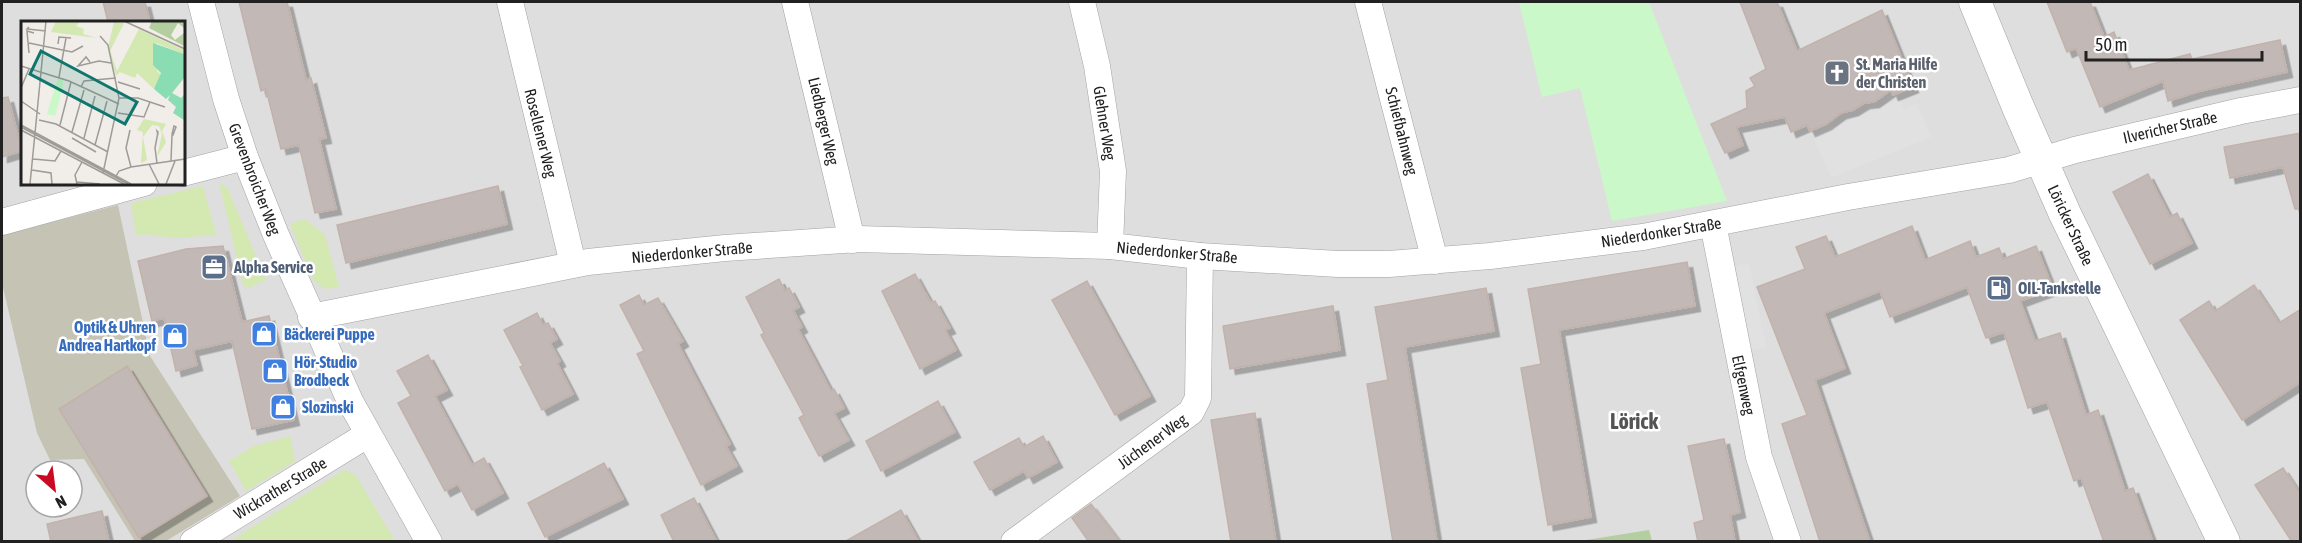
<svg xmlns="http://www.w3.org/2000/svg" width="2302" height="543" font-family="'Asap Condensed',sans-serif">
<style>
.residential{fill:#dfdede;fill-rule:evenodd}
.construction{fill:#c5c3b4}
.grass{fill:#d4e8b1}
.forest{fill:#b3ce9f}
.park{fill:#cbf8c8}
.parking{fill:#e1e1e1}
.building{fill:#c2b8b5;stroke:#c2b2ab;stroke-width:1.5;filter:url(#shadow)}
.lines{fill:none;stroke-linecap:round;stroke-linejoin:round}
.minor-casing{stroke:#a2a2a2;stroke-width:27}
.tertiary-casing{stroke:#a2a2a2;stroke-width:33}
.minor{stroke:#fff;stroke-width:26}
.tertiary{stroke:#fff;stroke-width:32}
.labels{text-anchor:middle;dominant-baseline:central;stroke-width:5;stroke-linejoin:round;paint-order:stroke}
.worship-label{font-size:16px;font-weight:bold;fill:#5b616d;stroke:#fff;text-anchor:start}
.street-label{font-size:16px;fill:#212121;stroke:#fff}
.service-label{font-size:16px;font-weight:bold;fill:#4e5e75;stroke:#fff;text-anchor:start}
.shop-label{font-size:16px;font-weight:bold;fill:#366cbe;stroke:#fff;text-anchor:start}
.district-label{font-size:22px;font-weight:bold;fill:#545454;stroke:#fff}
.inset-road{fill:none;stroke:#9e9b98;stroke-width:1.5}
.view{fill:#0f766e;fill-opacity:0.15;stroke:#0f766e;stroke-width:3}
.inset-edge{fill:none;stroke:#212121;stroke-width:3}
</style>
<defs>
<filter id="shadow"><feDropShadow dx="5.5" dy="5.5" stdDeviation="0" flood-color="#0004"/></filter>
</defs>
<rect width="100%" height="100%" fill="#f1ede8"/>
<g class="residential">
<path d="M2,2H1961L2032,179L2206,541H2ZM22,22H183V183H22ZM36,471H72V507H36Z"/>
<polygon points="1987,2 2300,2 2300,541 2236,541 2057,175"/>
</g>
<polygon class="construction" points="118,205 150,356 240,496 166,541 135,541 84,459 50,460 37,433 2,283 2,235"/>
<g class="grass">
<polygon points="219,182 228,189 266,280 248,288 243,285"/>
<polygon points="203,186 216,235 175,238 144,234 136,236 131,203"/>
<polygon points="305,219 325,235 339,287 324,289 313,280 290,224"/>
<polygon points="290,436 295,461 246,491 229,461 254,446"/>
<polygon points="344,470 355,474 395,541 230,541"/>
</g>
<polygon class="forest" points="1649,530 1652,541 1580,541"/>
<polygon class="park" points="1519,2 1649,2 1727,201 1612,221 1580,88 1542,97"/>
<g class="parking">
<polygon points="1900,99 1904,110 1917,104 1931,137 1831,178 1813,135"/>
<polygon points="1749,264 1766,347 1746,351 1731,267"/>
</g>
<g class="building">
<polygon points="103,2 145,2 150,22 108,22"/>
<polygon points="239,2 287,2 306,80 311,78 326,138 319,139 336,209 315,213 299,145 281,149 266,89 261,91"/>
<polygon points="1740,2 1777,2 1797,51 1882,10 1913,87 1893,95 1891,90 1874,102 1864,103 1853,110 1841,113 1826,124 1810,131 1807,125 1791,132 1785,117 1736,127 1743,145 1725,153 1711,124 1747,108 1746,91 1755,86 1750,78 1766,69"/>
<polygon points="2047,2 2090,2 2104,37 2114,32 2129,70 2190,54 2192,59 2280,40 2287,72 2200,91 2168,101 2163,81 2100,107 2076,48 2067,52"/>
<polygon points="8,97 22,151 2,157 2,98"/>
<polygon points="2301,133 2301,209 2295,209 2283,167 2230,178 2224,147"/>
<polygon points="2148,174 2170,217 2177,213 2192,243 2150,264 2113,192"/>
<polygon points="498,186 507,224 346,263 337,225"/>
<polygon points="1912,226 1925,260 1970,241 1976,257 1999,248 2003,259 2036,246 2053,289 2020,301 2035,341 2060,333 2086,415 2098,410 2125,491 2133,488 2153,542 2104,542 2081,478 2074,481 2047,402 2028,408 2004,332 1986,338 1967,287 1890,317 1880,291 1824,313 1845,368 1815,380 1870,542 1820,542 1782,424 1807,415 1757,287 1805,269 1796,247 1826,236 1835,257"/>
<polygon points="223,246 242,322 269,316 294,420 252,429 232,341 193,350 197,365 176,371 164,318 152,321 138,261 186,249"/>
<polygon points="1687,262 1695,306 1559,330 1591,517 1548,525 1521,368 1541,364 1528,289"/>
<polygon points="915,274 931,303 935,301 950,328 945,330 956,350 920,369 882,291"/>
<polygon points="779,279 785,291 789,288 799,307 793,310 802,327 798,329 831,391 834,389 844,408 834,413 849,440 819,456 799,418 804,415 761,335 764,333 746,297"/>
<polygon points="1087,281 1150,396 1115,415 1052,300"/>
<polygon points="2254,285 2279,323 2301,309 2301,382 2242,420 2180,320 2209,301 2215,311"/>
<polygon points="1486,288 1494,331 1405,347 1437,542 1393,542 1367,384 1388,380 1375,307"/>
<polygon points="639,295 644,305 658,298 683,341 678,344 730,444 726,446 737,466 701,485 637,354 644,351 620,305"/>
<polygon points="1333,306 1340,350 1230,369 1223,326"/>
<polygon points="537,313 543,325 548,323 557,339 550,343 560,361 557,363 573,394 542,410 520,367 523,366 504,330"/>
<polygon points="428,355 447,390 435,396 472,465 484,458 503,493 472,510 458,484 445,491 398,403 411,396 397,371"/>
<polygon points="127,366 207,496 139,538 59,409"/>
<polygon points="938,401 955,432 881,471 866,441"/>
<polygon points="1255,413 1276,542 1231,542 1211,420"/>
<polygon points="1043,436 1057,462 1028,478 1024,471 990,490 974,462 1019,438 1024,447"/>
<polygon points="1724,439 1740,512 1730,515 1735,542 1698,542 1694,523 1704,520 1688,446"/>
<polygon points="604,463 623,499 545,537 528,503"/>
<polygon points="2283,468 2301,495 2301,542 2292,542 2255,485"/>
<polygon points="694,498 717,542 674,542 661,515"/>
<polygon points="1091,504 1108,526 1120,542 1089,542 1072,518"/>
<polygon points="901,510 919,542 844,542"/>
<polygon points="102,511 109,542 51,542 47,524"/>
</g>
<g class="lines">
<g class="minor-casing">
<g id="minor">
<polyline points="201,2 226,99 245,157 276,235 350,401 429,542"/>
<polyline points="510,2 573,264"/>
<polyline points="795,2 852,240"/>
<polyline points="1082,2 1097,66 1113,171 1110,246"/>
<polyline points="1368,2 1435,261"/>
<polyline points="183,173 245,157"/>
<polyline points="2,222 144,183"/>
<polyline points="1713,224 1759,457 1788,542"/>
<polyline points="311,317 588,262 725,248 858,239 1110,246 1200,256 1338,264 1389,264 1490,256 1643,237 1848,197 2009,170 2075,150 2241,111 2300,100"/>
<polyline points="193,542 367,435"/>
<polyline points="1014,542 1191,412 1198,398 1200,256"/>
</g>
</g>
<g class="tertiary-casing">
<polyline id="tertiary" points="1975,2 2018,107 2065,214 2224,542"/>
</g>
<use href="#minor" class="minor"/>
<use href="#tertiary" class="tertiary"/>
</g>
<defs>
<g id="church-square" transform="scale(1.35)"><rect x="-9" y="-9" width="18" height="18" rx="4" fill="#6b7280" stroke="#fff"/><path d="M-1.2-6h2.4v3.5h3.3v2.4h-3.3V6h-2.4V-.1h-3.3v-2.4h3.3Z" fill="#fff"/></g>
<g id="office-square" transform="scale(1.35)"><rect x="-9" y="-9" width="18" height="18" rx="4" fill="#5c6f8a" stroke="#fff"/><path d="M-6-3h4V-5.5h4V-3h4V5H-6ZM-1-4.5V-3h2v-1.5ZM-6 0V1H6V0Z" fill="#fff"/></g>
<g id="fuel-square" transform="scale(1.35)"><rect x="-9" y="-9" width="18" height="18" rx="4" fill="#5c6f8a" stroke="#fff"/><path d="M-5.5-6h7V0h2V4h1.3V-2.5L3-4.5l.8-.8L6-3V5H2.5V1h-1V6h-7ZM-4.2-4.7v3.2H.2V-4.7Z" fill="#fff"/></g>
<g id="shop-square" transform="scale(1.35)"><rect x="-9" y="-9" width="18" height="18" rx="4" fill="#3f7fe0" stroke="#fff"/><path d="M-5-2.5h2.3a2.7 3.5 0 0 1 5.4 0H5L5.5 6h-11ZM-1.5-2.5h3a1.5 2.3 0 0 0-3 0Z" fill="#fff"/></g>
</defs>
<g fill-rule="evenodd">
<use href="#church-square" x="1837" y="73"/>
<use href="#office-square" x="214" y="267"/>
<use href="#fuel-square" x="1999" y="288"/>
<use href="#shop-square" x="264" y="334"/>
<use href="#shop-square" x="175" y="336"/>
<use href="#shop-square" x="275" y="371"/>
<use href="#shop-square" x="283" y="407"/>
</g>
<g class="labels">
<g class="worship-label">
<text x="1856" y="64">St. Maria Hilfe<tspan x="1856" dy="18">der Christen</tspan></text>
</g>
<g class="street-label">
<text transform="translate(824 121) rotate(77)">Liedberger Weg</text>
<text transform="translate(1105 123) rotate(81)">Glehner Weg</text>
<text transform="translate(2170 127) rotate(-13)">Ilvericher Straße</text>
<text transform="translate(1402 131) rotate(76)">Schiefbahnweg</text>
<text transform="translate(541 133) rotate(76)">Rosellener Weg</text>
<text transform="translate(255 179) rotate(69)">Grevenbroicher Weg</text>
<text transform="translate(2071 225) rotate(65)">Löricker Straße</text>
<text transform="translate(1661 232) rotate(-9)">Niederdonker Straße</text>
<text transform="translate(692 252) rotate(-5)">Niederdonker Straße</text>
<text transform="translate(1177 252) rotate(5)">Niederdonker Straße</text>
<text transform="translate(1744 385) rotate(78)">Elfgenweg</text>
<text transform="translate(1152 441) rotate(-36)">Jüchener Weg</text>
<text transform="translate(280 488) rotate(-31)">Wickrather Straße</text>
</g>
<g class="service-label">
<text x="234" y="267">Alpha Service</text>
<text x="2018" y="288">OIL-Tankstelle</text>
</g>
<g class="shop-label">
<text x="156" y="327" text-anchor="end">Optik &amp; Uhren<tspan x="156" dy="18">Andrea Hartkopf</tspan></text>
<text x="284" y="334">Bäckerei Puppe</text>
<text x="294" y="362">Hör-Studio<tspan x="294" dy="18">Brodbeck</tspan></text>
<text x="302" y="407">Slozinski</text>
</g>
<g class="district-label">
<text x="1634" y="421">Lörick</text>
</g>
</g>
<g transform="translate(21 21)">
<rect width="164" height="164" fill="#f1ede8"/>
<path d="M35,0H59L55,5L63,8L62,13L76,17L30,11ZM93,1L103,2L89,30L96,50L118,8L163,29V33L135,22L136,50L140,54L133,68L116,52L114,57L99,51L95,55L87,26ZM123,98L145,103L141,110L145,121L136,136L141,113L138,105L131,104L122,116L126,139L120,142L122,111L116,109Z" fill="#d4e8b1"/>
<path d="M131,0H163V7L157,2L150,14L154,19L163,12V25L128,7Z" fill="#b3ce9f"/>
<path d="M37,57L42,59V66L34,95L26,93Z" fill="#cbf8c8"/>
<path d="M132,22L163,33V57L151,72L160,77L163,74V99L152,92L155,86L147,79L149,74L145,78L133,68L140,52L132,44Z" fill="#8adcb2"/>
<path class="inset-road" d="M103,0L164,28M8,6L6,8L25,10M79,15L87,24L98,77L82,152M8,22L51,31L62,25M37,23L38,16L50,17M8,32L6,10L13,12M69,41L65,36L57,45L78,40L90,42M0,45L48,60L98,83M38,56L45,17M97,61L119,68M60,66L63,60L95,57M0,67L8,48M98,77H117L144,86M0,80L19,93M97,92L123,96L129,81M18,99L35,103L87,131M0,104L110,163M39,104L50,61M153,105L155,106L152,114L151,113ZM0,106L107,163M0,109L103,163M109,109L105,127L110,146M51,111L63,69M51,117L75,131M63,117L74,75M74,124L86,80M12,138L34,140L40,130M150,140L151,114M136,142L134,127L137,111L136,110L137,114M128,143L138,163M11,149L30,152L31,163M94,157L98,150L110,146L164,138M56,161L79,163M9,163L25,0M56,163L54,154L61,141M145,163L154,140"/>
<path class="view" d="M20,30L116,81L104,103L9,53Z"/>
<rect width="164" height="164" class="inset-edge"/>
</g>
<rect width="2302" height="543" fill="none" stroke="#212121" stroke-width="6"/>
<g transform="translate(54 489) rotate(152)"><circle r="28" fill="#ffffff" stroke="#a6a6a6" stroke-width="1.5"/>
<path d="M0-4.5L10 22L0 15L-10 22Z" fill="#ca0922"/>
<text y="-9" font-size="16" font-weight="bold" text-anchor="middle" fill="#212121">N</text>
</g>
<path d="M2086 51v9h176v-9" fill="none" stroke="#212121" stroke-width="3"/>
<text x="2095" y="51" font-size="18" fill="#212121" stroke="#ffffff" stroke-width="4.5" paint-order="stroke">50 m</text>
</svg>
